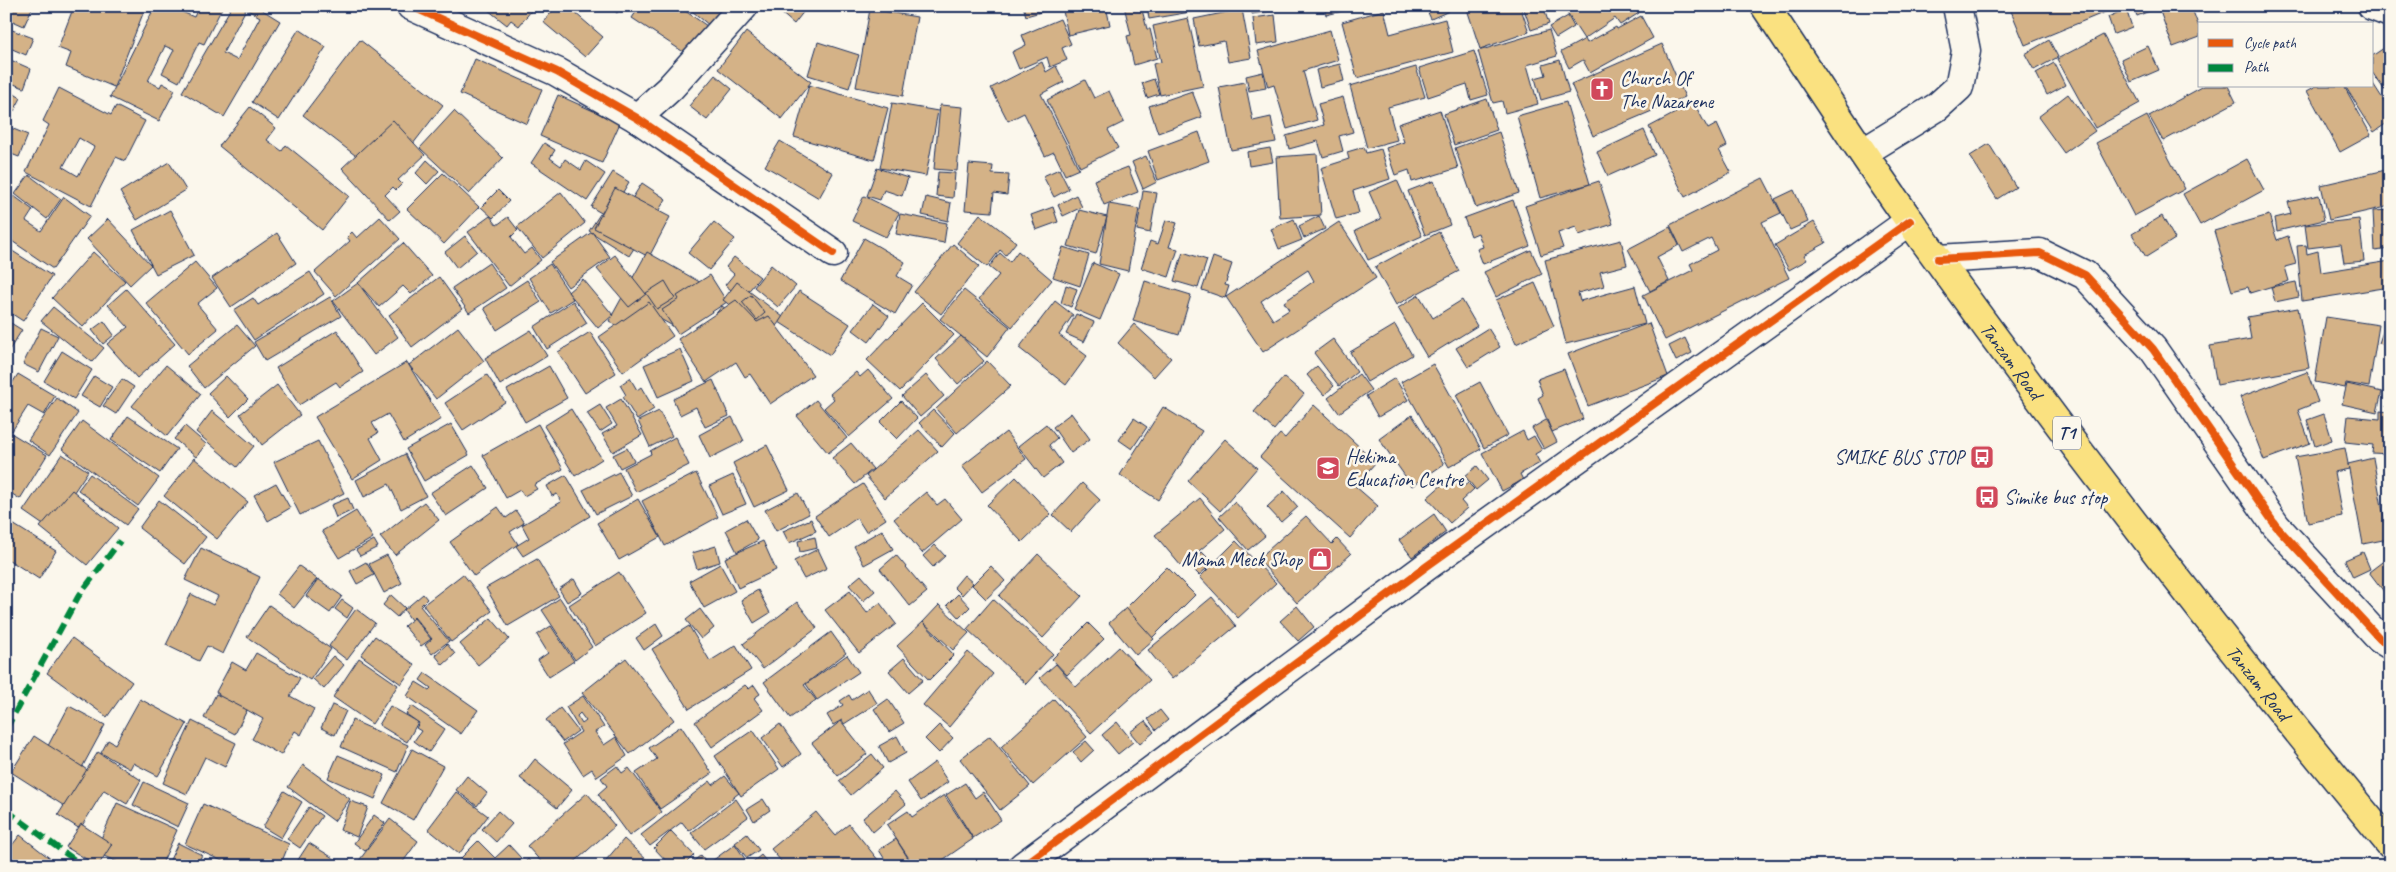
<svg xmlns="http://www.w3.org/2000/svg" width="2396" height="872" font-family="Caveat,sans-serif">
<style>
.building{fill:#d4b287;stroke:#1b2f5e;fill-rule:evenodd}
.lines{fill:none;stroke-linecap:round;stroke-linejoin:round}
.minor-casing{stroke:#1b2f5e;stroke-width:31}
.trunk-casing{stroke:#1b2f5e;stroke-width:31}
.minor{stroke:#fbf7ec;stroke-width:28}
.trunk{stroke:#fae180;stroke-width:28}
.quiet{stroke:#00873e;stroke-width:6;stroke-dasharray:12 6;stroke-linecap:butt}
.cycleway-casing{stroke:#fbf7ec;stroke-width:11}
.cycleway{stroke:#e8590c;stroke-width:8}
.labels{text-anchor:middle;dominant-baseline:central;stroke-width:5;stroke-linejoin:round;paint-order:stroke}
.shield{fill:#fbf7ec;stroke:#5e6b89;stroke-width:1}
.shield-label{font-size:19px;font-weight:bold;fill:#1b2f5e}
.poi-label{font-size:20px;fill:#1b2f5e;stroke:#fbf7ec;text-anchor:start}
.street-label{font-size:20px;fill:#1b2f5e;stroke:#fbf7ec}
</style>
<rect width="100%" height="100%" fill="#fbf7ec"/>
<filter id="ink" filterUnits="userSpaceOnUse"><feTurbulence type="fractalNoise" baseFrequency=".02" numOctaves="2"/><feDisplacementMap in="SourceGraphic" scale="10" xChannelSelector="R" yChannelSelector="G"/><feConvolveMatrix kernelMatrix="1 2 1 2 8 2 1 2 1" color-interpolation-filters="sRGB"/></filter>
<g filter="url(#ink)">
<g class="building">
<polygon points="6,6 33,6 24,26 6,18"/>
<polygon points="74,6 92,11 95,6 110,9 111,6 146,6 114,87 66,67 71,53 58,48"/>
<polygon points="155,6 185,6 182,12 194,17 199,6 223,6 204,44 199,42 179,82 162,73 174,50 165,46 148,81 160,87 162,83 175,90 159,121 110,97"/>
<path d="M232,6H256L280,21L224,117L182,92ZM246,9L260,17L237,60L223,53Z"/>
<polygon points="483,6 535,6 519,26 511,20 507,25"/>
<polygon points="557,6 567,6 603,37 585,57 543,22"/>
<polygon points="609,6 622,6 617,13"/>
<polygon points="640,6 678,6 707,26 688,55 632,18"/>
<polygon points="686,6 720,6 724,9 710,26"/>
<polygon points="785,6 808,6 794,24 780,12"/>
<polygon points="1023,6 1059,6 1059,7 1026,16"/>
<polygon points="1062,6 1106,6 1110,25 1068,35"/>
<polygon points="1124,6 1141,6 1147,29 1150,29 1157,58 1134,65 1127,36 1131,35"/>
<polygon points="1147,6 1226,6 1149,19"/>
<polygon points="1251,6 1304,6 1252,14"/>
<polygon points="1324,6 1346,6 1347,10 1326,15"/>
<polygon points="1425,6 1447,6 1449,11 1431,19"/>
<polygon points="1466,6 1520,6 1529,32 1480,49"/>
<polygon points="1523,6 1543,6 1549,24 1531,30"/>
<polygon points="1570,6 1635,6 1639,13 1620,25 1615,18 1584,39 1565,10"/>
<polygon points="2009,6 2120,6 2025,45"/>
<polygon points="2133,6 2162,6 2137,16"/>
<polygon points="2158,6 2191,6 2200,30 2200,37 2173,47"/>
<polygon points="870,9 917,17 903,96 856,87"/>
<polygon points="1242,9 1251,58 1228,62 1224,41 1199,46 1194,19"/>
<polygon points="2126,9 2132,27 2114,34 2108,17"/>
<polygon points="1384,10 1390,34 1445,19 1453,52 1357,78 1342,22"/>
<polygon points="1275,15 1278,42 1256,45 1253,18"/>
<polygon points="1568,16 1574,27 1556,38 1549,27"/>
<polygon points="1641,16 1653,38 1590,73 1583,60 1569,68 1561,52 1585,39 1587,43 1616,27 1617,29"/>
<polygon points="1188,18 1203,86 1160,95 1153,64 1161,62 1153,26"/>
<polygon points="1060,19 1071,44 1062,48 1067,60 1050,67 1047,57 1019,69 1012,52 1026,45 1022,35"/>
<polygon points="7,28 33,38 26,55 10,48 6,57"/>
<polygon points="299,29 326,47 279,120 252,102"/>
<polygon points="1330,30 1338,60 1303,71 1317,120 1287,129 1274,85 1268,87 1258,51"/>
<polygon points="1549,30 1557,56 1527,65 1538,104 1505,113 1502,101 1493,103 1478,51"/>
<polygon points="746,32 811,82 782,119 718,69"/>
<polygon points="2103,35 2140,103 2095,128 2057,59"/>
<polygon points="360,40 443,105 386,179 303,115"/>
<polygon points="2049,40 2058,57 2034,70 2025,54"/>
<polygon points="818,42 859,55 849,88 808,75"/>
<polygon points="1662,44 1685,97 1593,136 1571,84"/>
<polygon points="2390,44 2390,98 2372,72 2372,56"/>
<polygon points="2148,46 2159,70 2131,82 2121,59"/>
<polygon points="1474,51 1488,95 1471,100 1467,84 1428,97 1419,68"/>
<polygon points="6,58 31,69 24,88 6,81"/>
<polygon points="475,59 542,89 527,124 460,94"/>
<polygon points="1560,60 1569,92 1541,100 1535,78 1546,75 1543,65"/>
<polygon points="1042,62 1046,72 1056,66 1064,82 1041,94 1079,169 1065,175 1054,152 1045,156 1024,113 1008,121 991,88"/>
<polygon points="2054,63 2065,85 2047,95 2036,73"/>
<polygon points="1340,64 1344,81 1320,87 1316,70"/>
<polygon points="1416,67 1425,97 1388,107 1397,140 1367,148 1350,86"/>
<polygon points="1263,72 1266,88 1249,91 1246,76"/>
<polygon points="715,75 732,89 707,120 689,106"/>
<polygon points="1154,79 1159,94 1147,98 1142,83"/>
<polygon points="1085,80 1094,98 1109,91 1124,122 1108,130 1118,148 1080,167 1047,100"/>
<polygon points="1245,82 1253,121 1271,117 1276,142 1231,150 1219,87"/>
<polygon points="2372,82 2390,110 2390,121 2374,132 2345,86 2372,86"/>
<polygon points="809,85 888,108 874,160 794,137"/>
<polygon points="2204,86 2228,86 2236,102 2163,141 2149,116"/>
<polygon points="2316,86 2344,86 2371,135 2340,152 2307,91"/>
<path d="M59,88L111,115L116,106L145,121L125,161L116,157L91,206L26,172L49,125L43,121ZM79,138L94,147L78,176L63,167Z"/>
<polygon points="6,89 21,98 14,111 6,105"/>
<polygon points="1192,91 1202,117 1158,133 1149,106"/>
<polygon points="2068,94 2095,131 2064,153 2038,117"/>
<polygon points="558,95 620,123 602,163 540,136"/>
<polygon points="1343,97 1353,132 1339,136 1343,151 1323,157 1318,141 1289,149 1286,136 1324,125 1318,104"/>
<polygon points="1487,99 1497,130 1454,145 1444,114"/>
<polygon points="1566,102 1590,184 1540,198 1517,116"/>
<polygon points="892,103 938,111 926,176 880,168"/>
<polygon points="1694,103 1708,129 1717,124 1727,146 1719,150 1731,172 1685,197 1649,127"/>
<polygon points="940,105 963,107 957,171 934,169"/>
<polygon points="250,107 276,128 267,140 282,151 286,145 349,196 322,230 219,146"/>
<polygon points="1440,110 1458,168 1412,182 1409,170 1395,175 1386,148 1404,142 1398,124"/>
<polygon points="454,111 503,158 469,194 420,148"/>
<polygon points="2147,116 2185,189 2134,216 2096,143"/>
<polygon points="393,120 425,155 398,180 402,184 396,190 393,187 385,195 400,211 390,220 342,168"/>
<polygon points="6,126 28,135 19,157 6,152"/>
<polygon points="1644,130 1655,155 1608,176 1597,152"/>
<polygon points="1199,132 1209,161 1158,180 1148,151"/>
<polygon points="1499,132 1519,193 1476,208 1455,148"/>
<polygon points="780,141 833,173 819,198 765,166"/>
<polygon points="544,143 555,150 550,158 561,166 565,159 581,170 586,161 605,174 587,201 531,163"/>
<polygon points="1989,144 2016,187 1997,199 1970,156"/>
<polygon points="1364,147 1366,153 1381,149 1390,179 1353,191 1359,213 1336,219 1321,168 1349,159 1347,152"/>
<polygon points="1270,148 1273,162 1249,166 1247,152"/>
<polygon points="1317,154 1321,215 1280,218 1276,157"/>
<polygon points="1146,156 1157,182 1143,189 1132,162"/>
<polygon points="2247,159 2264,190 2200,225 2183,194"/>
<polygon points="427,160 439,171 427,184 416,173"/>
<polygon points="169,162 186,190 137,220 120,192"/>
<polygon points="969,164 993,166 992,174 1009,175 1007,195 994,193 992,212 965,210"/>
<polygon points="1128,167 1138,192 1104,205 1094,180"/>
<polygon points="877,168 908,178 902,196 884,190 880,200 867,196"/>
<polygon points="1059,169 1069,189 1054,197 1043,176"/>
<polygon points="2390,169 2390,206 2329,220 2321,185"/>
<polygon points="613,172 629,182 608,217 591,207"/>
<polygon points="938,172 955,173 953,198 936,196"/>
<polygon points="443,173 479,207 444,244 407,209"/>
<polygon points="29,175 61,199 47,219 15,194"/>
<polygon points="1763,178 1781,213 1762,222 1789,278 1665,340 1643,295 1693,270 1690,264 1717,250 1711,238 1683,252 1670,225"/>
<polygon points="1397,180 1422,236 1368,260 1355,231 1381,219 1369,192"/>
<polygon points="1434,181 1450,225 1425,235 1408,191"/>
<polygon points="1599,181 1613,224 1579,235 1576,227 1558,233 1563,248 1541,255 1525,206"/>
<polygon points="642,183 666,199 629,256 589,231 600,214 616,224"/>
<polygon points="615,188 670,217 649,257 594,228"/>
<polygon points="498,190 509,201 493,218 481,207"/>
<polygon points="1794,190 1808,222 1790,230 1775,199"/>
<polygon points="1143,191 1157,193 1150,233 1137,230"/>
<polygon points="561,192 585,223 542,258 517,227"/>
<polygon points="1076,195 1082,207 1063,216 1058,205"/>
<polygon points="2319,195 2324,220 2277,231 2275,218 2291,214 2288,202"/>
<polygon points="14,196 33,210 26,221 41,231 64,197 90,216 53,269 6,237 6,208"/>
<polygon points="864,196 899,213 886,237 852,221"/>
<polygon points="926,197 951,203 948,221 922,215"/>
<polygon points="1513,200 1530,246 1483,264 1477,249 1483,247 1478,233 1471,236 1464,218"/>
<polygon points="1109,204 1139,209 1128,271 1099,264"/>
<polygon points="1053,207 1058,222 1036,230 1031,215"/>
<polygon points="170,210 194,255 156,274 133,230"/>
<polygon points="1079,210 1107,217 1096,254 1068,246"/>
<polygon points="2390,210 2390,249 2375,251 2373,211"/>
<polygon points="900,214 947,223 944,243 896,234"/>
<polygon points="980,214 1016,242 1006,255 1000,250 987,267 957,243"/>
<polygon points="2269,215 2277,240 2288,236 2296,264 2285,267 2289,281 2250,293 2248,287 2232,291 2214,231"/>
<polygon points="490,216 497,225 508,217 518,230 511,237 524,254 532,248 541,260 509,286 468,232"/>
<polygon points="1319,216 1325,229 1304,238 1299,226"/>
<polygon points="2162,216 2175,239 2146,257 2132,234"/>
<polygon points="380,217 400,239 336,296 315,272 350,241 347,237 352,232 357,238"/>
<polygon points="108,219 151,265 130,285 87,239"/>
<polygon points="1294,219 1302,240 1279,249 1271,229"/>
<polygon points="2359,219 2364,261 2344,263 2341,244 2308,248 2305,225"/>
<polygon points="1166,220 1177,223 1169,247 1178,249 1169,277 1141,268 1150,241 1158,244"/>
<polygon points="714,222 735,239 709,270 688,253"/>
<path d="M1339,222L1376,278L1263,352L1226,297ZM1308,270L1314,281L1284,302L1289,310L1273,320L1261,301Z"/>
<polygon points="1814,222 1826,243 1804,255 1807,260 1789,270 1775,245"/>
<polygon points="1670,227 1679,245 1657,257 1669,281 1650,291 1628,249"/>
<polygon points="592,232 610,257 568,287 550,262"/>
<polygon points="1439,232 1459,271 1396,305 1375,267"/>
<polygon points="277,233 296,263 231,307 212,278"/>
<polygon points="465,236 477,251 457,268 445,252"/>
<polygon points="864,238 905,262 897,276 912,285 895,314 840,281"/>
<polygon points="1621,240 1627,265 1600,272 1604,286 1578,293 1580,301 1635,286 1645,324 1566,344 1545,260"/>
<polygon points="403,243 432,276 411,294 403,286 379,307 358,283"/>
<polygon points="953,244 979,266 941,314 914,292"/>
<polygon points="2306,245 2307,254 2318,251 2321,272 2390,261 2390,287 2302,301 2297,246"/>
<polygon points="6,247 52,276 23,321 6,310"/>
<polygon points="1063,247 1089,255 1080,286 1053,277"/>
<polygon points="1531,250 1542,274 1496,297 1484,272"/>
<polygon points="1018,251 1052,280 1012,327 979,299 999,275 989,267 1000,253 1010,262"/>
<polygon points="93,252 125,281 83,327 52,298"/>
<polygon points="647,252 705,285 680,330 644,310 631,334 609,321"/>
<polygon points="1183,252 1207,260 1198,288 1174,281"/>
<polygon points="615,255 646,294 629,307 597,269"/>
<polygon points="734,257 760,277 742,299 725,285 734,274 726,267"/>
<polygon points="1213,257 1232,264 1225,285 1229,286 1225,298 1202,290"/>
<polygon points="195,262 217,288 197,304 218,329 188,354 146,303"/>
<polygon points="489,263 506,288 469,313 452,288"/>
<polygon points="1093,263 1119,274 1100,320 1074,309"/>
<polygon points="550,264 573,299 551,313 529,278"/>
<polygon points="771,265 796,286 778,307 754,287"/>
<polygon points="310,272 324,294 254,340 234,310 253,298 258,305"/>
<polygon points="710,275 727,302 678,334 662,310 679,299 677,296"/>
<polygon points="439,277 462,309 412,347 389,315"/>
<polygon points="583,279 613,315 598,328 568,292"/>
<polygon points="527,280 541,302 497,330 484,308"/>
<polygon points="665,281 675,298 657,309 646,293"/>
<polygon points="1145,281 1191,295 1179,335 1133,321"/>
<polygon points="737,282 783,317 747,364 731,352 735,345 723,336 718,343 702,331 722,306 733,314 736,310 723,300"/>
<polygon points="2296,282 2299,297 2275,302 2271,287"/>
<polygon points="358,283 398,337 374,355 333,301"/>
<polygon points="1535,283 1554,326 1516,344 1496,300"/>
<polygon points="1066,285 1077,289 1071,307 1061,303"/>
<polygon points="126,289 175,344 137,378 107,344 128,327 108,305"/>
<polygon points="964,290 1010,327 987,357 940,319"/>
<polygon points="799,291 850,324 830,355 779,322"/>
<polygon points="751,295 765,313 757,320 742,302"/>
<polygon points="1419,295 1433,318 1462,300 1477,326 1427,357 1398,308"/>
<polygon points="330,297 341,316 265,361 254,342"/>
<polygon points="736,300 757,322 769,316 813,375 770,404 750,374 745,377 736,362 706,382 678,339"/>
<polygon points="573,301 587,323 547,349 534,327"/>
<polygon points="1055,301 1073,315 1059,335 1087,356 1066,385 1019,348"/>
<polygon points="649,302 673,336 623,372 599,337"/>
<polygon points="922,303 954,335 900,391 867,360"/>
<polygon points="873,304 889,316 869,342 853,330"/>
<polygon points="53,307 104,348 92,362 41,321"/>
<polygon points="2298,308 2309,368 2217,385 2210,346 2251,339 2247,317"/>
<polygon points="1076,314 1094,322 1084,342 1066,334"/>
<polygon points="2326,317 2379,325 2369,387 2346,383 2345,388 2315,382"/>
<polygon points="6,320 22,330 6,355"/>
<polygon points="104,321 114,335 103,344 92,330"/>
<polygon points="1649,323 1668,376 1588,406 1568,354"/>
<polygon points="2386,323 2390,324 2390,347 2379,343"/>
<polygon points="1134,324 1171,358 1154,377 1118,343"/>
<polygon points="237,325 255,346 204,388 187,366"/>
<polygon points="1395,325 1412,355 1367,382 1350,352"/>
<polygon points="458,327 484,361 436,399 409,365"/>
<polygon points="41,328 58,336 39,372 23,364"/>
<polygon points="1488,328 1500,347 1468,367 1456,348"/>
<polygon points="337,330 363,372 340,387 336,382 299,405 276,368"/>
<polygon points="531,330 547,356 500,385 485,358"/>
<polygon points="590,332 616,373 585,393 558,352"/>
<polygon points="961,336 984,361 958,384 936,359"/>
<polygon points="1685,338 1692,353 1676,361 1669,346"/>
<polygon points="1333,339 1357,372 1339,386 1314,353"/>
<polygon points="680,349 694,381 658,397 644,365"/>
<polygon points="62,351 92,370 74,399 44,381"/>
<polygon points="987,361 1011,386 957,433 936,409"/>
<polygon points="407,362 441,419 404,442 388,414 372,423 378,433 370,438 382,460 352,479 315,417"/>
<polygon points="1433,364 1481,449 1449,467 1401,382"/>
<polygon points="166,365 201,394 167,436 132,406"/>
<polygon points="549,366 567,398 525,422 507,390"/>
<polygon points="1317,366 1334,386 1324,395 1307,375"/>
<polygon points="1564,369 1583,419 1552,432 1538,398 1543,395 1537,379"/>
<polygon points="868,370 893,399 849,437 824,408 834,399 830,394 856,372 860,377"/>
<polygon points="2307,372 2318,402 2298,410 2310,443 2264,460 2240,397"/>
<polygon points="18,374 55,396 44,415 28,406 12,431 6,427 6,393"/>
<polygon points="1359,374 1371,390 1339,413 1328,398"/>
<polygon points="487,375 505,402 463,430 445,403"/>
<polygon points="926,375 944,396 920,417 902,396"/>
<polygon points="94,376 112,387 100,407 81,396"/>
<polygon points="226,376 248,399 230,417 208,393"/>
<polygon points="1284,377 1304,394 1274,430 1254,412"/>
<polygon points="630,378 637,390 641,387 654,409 637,420 623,397 626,395 620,385"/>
<polygon points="1395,378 1408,400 1378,417 1366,396"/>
<polygon points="122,379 134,387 116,414 103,406"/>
<polygon points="713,380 729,416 705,427 696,407 680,415 673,399"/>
<polygon points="1480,382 1508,435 1484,448 1456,395"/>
<polygon points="2347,384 2382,392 2377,412 2342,404"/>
<polygon points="277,385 300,415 262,445 240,414"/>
<polygon points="2390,394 2390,408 2386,407"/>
<polygon points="57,398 78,413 50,455 28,440"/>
<polygon points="621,399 642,435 613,452 602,434 617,426 606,408"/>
<polygon points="816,400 847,438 828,453 797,416"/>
<polygon points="901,401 917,418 897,439 880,422"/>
<polygon points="600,405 612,424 600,432 587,413"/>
<polygon points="1314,405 1376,462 1355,486 1378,506 1350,538 1260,457 1280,434 1285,438"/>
<polygon points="1163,407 1202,431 1158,500 1120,475"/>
<polygon points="571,409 602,459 575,476 544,426"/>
<polygon points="933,410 955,433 942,447 919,423"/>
<polygon points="212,411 254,446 237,467 196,432"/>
<polygon points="659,411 672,436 650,447 638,421"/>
<polygon points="2380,411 2390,412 2389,454 2372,453 2373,445 2345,442 2348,416 2380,419"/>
<polygon points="1071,413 1090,439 1071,453 1053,427"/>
<polygon points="2324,414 2332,440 2315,446 2307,420"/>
<polygon points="1412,415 1444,464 1412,486 1379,439"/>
<polygon points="128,416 177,449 160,473 111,440"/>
<polygon points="732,417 744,441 710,458 699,435"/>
<polygon points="1134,418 1147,427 1132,449 1119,440"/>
<polygon points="1546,420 1557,442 1544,449 1532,428"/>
<polygon points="82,421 159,478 138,506 62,449"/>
<polygon points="451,424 469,455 424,481 406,449"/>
<polygon points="538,424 563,469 534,485 537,489 524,496 520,490 506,498 483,455"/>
<polygon points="1046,424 1057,438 1049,445 1062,463 1043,478 1018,446"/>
<polygon points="185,426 206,444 196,457 174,439"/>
<polygon points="6,430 47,455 20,499 6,490"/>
<polygon points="919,430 938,451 885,498 866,476"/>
<polygon points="1523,431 1527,440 1534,436 1542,450 1535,454 1540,463 1520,474 1523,480 1502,491 1482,453"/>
<polygon points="1006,432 1026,459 982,492 962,466"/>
<polygon points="675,437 689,465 636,492 624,468 651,454 650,451"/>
<polygon points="1225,439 1257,468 1220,511 1188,481"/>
<polygon points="318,441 344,493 300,515 274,462"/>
<polygon points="851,443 873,469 855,484 832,458"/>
<polygon points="767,445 789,490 754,507 733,463"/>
<polygon points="627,448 634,461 620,468 613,455"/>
<polygon points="2345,448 2349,469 2334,472 2342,516 2308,523 2295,457"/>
<polygon points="62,454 88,471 49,529 23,511"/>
<polygon points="405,454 426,496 401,509 389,484 364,497 356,480"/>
<polygon points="194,458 248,502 217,539 164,496"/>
<polygon points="2373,458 2388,539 2363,544 2348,464"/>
<polygon points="473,465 488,488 446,516 430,493"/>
<polygon points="1477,466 1488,480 1476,490 1465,476"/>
<polygon points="619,472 632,496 596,514 583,490"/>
<polygon points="696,473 718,517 665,546 642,501"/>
<polygon points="90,474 138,509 126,525 78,490"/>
<polygon points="566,475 590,516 523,556 516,546 529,538 522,525 561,502 557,494 552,496 547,486"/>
<polygon points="733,475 746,504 722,514 709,486"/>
<polygon points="1453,475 1464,486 1468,483 1474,489 1461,501 1467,508 1450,523 1427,498"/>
<polygon points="1016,477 1051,514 1022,542 987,505"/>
<polygon points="276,483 290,508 268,521 254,495"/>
<polygon points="1082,483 1100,500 1071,532 1053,515"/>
<polygon points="863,484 886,519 866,532 857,518 829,537 815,516"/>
<polygon points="72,490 118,528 87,565 40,527"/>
<polygon points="1284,491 1298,507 1281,522 1267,507"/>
<polygon points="926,492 937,505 945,499 962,519 922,553 894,519"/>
<polygon points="798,493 809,514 776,531 765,510"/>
<polygon points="348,498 353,510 336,518 331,505"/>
<polygon points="1200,498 1225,529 1181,566 1155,535"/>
<polygon points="638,499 660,537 619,560 597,523"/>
<polygon points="159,500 206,537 185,564 139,528"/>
<polygon points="424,502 439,520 395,555 380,537"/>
<polygon points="1235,502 1265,536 1248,550 1219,517"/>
<polygon points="498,507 506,518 516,511 524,523 510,532 518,544 474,576 450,542"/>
<polygon points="356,511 373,538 339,558 322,531"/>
<polygon points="1434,514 1446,532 1412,557 1399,540"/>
<polygon points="1306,516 1332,544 1337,539 1351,554 1297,603 1258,559"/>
<polygon points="746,519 758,540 737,552 726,530"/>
<polygon points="811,519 816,531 789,543 783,531"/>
<polygon points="8,521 56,551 39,579 6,558"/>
<polygon points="882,530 893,549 864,565 854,546"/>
<polygon points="815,537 817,548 800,552 798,541"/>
<polygon points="374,540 378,547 360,556 356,550"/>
<polygon points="763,541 776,570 738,588 725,558"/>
<polygon points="1236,541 1276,583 1238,618 1200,577"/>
<polygon points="935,545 945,556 933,567 923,556"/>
<polygon points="716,546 720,562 697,569 692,553"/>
<polygon points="201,548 260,577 223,654 207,646 199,661 166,645 191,594 213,605 218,596 185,580"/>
<polygon points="818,549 827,568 804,579 794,561"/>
<polygon points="1202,552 1213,563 1199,575 1189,565"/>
<polygon points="2363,552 2370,569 2353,577 2345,560"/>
<polygon points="1038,554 1082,596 1043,638 999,596"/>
<polygon points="387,555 402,583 384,593 369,564"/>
<polygon points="896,555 927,592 910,606 880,569"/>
<polygon points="2390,556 2390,596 2388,597 2369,572"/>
<polygon points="537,559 559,596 508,626 486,588"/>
<polygon points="366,562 374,575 357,584 350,571"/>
<polygon points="720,564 735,591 704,608 689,581"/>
<polygon points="299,566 317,579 294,608 277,594"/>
<polygon points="991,566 1005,581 986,599 972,585"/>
<polygon points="1167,567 1195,595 1148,642 1120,614"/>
<polygon points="619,572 646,613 595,646 569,605"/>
<polygon points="463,574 492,611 451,642 423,605"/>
<polygon points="861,575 875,591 863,601 849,585"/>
<polygon points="964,575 973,583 962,595 954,587"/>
<polygon points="318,579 342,596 330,613 306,596"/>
<polygon points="574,579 582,593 567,602 559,589"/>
<polygon points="758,590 770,613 754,623 741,600"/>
<polygon points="850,591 867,613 880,603 896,624 859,653 825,610"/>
<polygon points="423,594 427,599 420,606 449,641 432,654 425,645 432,639 414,617 411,620 404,610"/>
<polygon points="958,594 970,607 959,618 947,605"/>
<polygon points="391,595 405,608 397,617 383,605"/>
<polygon points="1212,597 1236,626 1172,679 1148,650"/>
<polygon points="560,598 592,647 575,660 542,610"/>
<polygon points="993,599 1053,654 1026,684 967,629"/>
<polygon points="342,600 353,608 347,618 335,609"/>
<polygon points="797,602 817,628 763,669 743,644"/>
<polygon points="269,605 331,649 310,680 247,637"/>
<polygon points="939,605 969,633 953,650 923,622"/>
<polygon points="1297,606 1314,627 1298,641 1280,621"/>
<polygon points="1126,608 1154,639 1136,655 1109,623"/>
<polygon points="356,609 375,623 347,660 329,646"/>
<polygon points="700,609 714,628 701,639 686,620"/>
<polygon points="414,618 431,639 421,646 404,626"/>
<polygon points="491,618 509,639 478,665 460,644"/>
<polygon points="923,622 954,655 929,680 897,646"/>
<polygon points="1088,623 1104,639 1067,675 1052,659"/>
<polygon points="656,624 663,636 644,650 636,638"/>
<polygon points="551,626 574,661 549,677 538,660 548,653 537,635"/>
<polygon points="689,626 710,661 736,645 751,670 689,709 652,649"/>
<polygon points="831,632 846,653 804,685 816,700 790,718 764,682"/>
<polygon points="375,636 415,665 401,684 361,655"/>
<polygon points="72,638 132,682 107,717 47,673"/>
<polygon points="447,644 455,654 443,665 435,655"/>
<polygon points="1119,647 1150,680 1091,733 1040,678 1056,664 1076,687"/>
<polygon points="968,652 993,674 949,727 923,705"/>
<polygon points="256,653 300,678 290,696 314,709 301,735 295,731 281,755 252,739 263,719 247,710 236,730 208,714 219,694 216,692 232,662 246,670"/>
<polygon points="847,655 859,672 817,700 806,684"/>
<polygon points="333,656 344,665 324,689 313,679"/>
<polygon points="359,658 398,685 372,724 333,697"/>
<polygon points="626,658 674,720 630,754 582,693"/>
<polygon points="904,658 923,680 908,693 889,671"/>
<polygon points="425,673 478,710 461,734 407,696 416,682 429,690 431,688 420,680"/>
<polygon points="745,685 749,689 754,685 760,694 754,698 763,710 712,747 695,722"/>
<polygon points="868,689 877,703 844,724 842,720 833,725 827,715 843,705 840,701 849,695 852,700"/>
<polygon points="216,694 247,710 235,734 204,718"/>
<path d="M583,696L604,727L595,732L604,745L616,737L627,756L597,777L592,769L583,775L563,744L581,732L566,707ZM580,713L586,721L582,724L577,716Z"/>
<polygon points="140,699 187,724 158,776 133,763 130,769 101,753 108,740 115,744"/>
<polygon points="888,699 904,723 889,732 874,709"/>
<polygon points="1054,699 1087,737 1033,785 1001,747"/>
<polygon points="332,705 346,711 335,735 321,728"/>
<polygon points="69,706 105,725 65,799 30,780"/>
<polygon points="390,706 418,722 407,742 379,725"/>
<polygon points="412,706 445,729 429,752 414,741 421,731 416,728 419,723 406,714"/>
<polygon points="560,708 578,731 563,742 546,720"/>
<polygon points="1160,710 1168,720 1156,730 1148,719"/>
<polygon points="352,720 408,745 397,772 341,747"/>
<polygon points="192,721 236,743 225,767 205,757 187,794 163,783"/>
<polygon points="841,721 867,754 838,776 812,743"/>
<polygon points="1145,721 1154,732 1140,744 1130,732"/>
<polygon points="1117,722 1133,742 1118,754 1102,735"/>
<polygon points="780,724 801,754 783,767 762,738"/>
<polygon points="939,725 953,738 939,753 925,739"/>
<polygon points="681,726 712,773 660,809 636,773 657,759 649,748"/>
<polygon points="753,730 779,769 741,796 715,756"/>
<polygon points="34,736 103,780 80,816 11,772"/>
<polygon points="897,736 906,753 888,763 879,746"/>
<polygon points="990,736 1030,786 1000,810 960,759"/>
<polygon points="1086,741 1094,750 1081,762 1073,752"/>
<polygon points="412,749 443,766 413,820 383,803"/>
<polygon points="98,752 141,780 127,804 104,790 80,829 58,815"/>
<polygon points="872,754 883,768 851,795 839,781"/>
<polygon points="338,755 385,775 375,799 328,778"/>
<polygon points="535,759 572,790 557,808 520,778"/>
<polygon points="935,762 948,782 921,801 908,782"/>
<polygon points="303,765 350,799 334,821 288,787"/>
<polygon points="617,766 622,773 629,768 662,812 629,836 598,794 607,786 601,778"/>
<polygon points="467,776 487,793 477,806 456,790"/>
<polygon points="725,776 739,793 689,831 682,822 650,846 641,835 710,781 713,785"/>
<polygon points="144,782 189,803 178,827 133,805"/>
<polygon points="965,783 975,798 983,792 1001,820 973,838 946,795"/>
<polygon points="284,791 302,802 281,838 263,827"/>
<polygon points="895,791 906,804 873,832 863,818"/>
<polygon points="456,792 488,816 459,854 428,829"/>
<polygon points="587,793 615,826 570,866 545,866 527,846"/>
<polygon points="944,795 973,839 934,866 914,866 887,825 908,811 912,817"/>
<polygon points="736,799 748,817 704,849 691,833"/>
<polygon points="763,799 770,810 754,821 747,809"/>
<polygon points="350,801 368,807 357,837 340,830"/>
<polygon points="117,803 177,830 161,866 126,866 95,852"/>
<polygon points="203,804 289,844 280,866 233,866 185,844"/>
<polygon points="309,807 322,816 300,848 287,839"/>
<polygon points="498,811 512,824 496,842 482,829"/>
<polygon points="816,812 835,835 849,824 883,866 785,866 771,849"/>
<polygon points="374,815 385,823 365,851 354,843"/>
<polygon points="390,819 418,841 400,866 363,866 358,862"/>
<polygon points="81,824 112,844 98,866 66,847"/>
<polygon points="671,831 694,855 683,866 671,866 654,848"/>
<polygon points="747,834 759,850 747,858 735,843"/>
<polygon points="20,835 52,860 47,866 6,866 6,853"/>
<polygon points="624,839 647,860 642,866 601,866"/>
<polygon points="896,839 913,866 889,866 879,850"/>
<polygon points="478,841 495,858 509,845 521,858 513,866 469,866 461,858"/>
<polygon points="178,843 202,855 196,866 167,866"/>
<polygon points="309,843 346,866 294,866"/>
<polygon points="735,844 745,859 736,866 710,866 708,864"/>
<polygon points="701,855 707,863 704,866 688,866"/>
<polygon points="761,855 770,866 748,866"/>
<polygon points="437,857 446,866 428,866"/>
<polygon points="205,859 219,866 202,866"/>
<polygon points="528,859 534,866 521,866"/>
</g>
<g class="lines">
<g class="minor-casing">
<g id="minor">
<polyline points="411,6 557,72 637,118 833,253"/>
<polyline points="2372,6 2390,13"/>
<polyline points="637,118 670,88 744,6"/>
<polyline points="1864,152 1937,107 1959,87 1966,51 1957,6"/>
<polyline points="1938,259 2040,253 2085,275 2153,349 2276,526 2380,639 2390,645"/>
<polyline points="1023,866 1427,566 1910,221"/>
</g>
</g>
<g class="trunk-casing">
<g id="trunk">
<path id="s1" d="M1765,6C1814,79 1861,153 1912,224C2064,436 2223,643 2390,844"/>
</g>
</g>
<use href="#minor" class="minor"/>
<use href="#trunk" class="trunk"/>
<g class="quiet">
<polyline points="6,729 78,597 120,541"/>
<polyline points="6,810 83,866"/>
</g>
<g class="cycleway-casing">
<g id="cycleway">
<polyline points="411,6 557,72 637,118 833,253"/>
<polyline points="1938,259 2040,253 2085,275 2153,349 2276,526 2380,639 2390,645"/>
<polyline points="1023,866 1427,566 1910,221"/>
</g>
</g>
<use href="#cycleway" class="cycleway"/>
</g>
</g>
<defs>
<g id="church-square" transform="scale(1.25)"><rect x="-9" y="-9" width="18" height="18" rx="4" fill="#d1495b" stroke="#fbf7ec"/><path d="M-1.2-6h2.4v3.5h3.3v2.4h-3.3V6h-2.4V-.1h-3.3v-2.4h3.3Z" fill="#fff"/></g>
<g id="bus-square" transform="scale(1.25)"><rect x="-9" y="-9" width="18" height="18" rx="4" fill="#d1495b" stroke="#fbf7ec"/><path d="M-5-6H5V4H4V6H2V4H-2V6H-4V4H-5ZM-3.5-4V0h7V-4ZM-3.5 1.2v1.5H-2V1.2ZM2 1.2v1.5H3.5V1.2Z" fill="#fff"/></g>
<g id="school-square" transform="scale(1.25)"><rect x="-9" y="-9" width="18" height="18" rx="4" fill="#d1495b" stroke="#fbf7ec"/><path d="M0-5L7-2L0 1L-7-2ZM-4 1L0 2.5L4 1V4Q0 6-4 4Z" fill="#fff"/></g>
<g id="shop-square" transform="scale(1.25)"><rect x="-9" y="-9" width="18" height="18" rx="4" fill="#d1495b" stroke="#fbf7ec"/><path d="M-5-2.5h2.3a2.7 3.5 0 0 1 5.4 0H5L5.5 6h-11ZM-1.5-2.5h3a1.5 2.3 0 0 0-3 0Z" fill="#fff"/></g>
</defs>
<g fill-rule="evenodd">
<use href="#church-square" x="1602" y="89"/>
<use href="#bus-square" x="1982" y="457"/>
<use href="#school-square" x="1328" y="468"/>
<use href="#bus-square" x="1987" y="497"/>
<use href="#shop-square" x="1320" y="559"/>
</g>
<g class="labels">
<rect class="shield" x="2053" y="416.5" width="28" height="33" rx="4"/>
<g class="shield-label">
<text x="2067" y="433">T1</text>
</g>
<g class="poi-label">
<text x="1620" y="78">Church Of<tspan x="1620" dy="23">The Nazarene</tspan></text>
<text x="1346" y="456">Hekima<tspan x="1346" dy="23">Education Centre</tspan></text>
<text x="1964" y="457" text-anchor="end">SMIKE BUS STOP</text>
<text x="2004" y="497">Simike bus stop</text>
<text x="1302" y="559" text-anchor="end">Mama Meck Shop</text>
</g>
<g class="street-label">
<text stroke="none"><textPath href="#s1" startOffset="432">Tanzam Road</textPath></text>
<text stroke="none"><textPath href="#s1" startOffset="838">Tanzam Road</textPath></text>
</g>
</g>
<rect width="2396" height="872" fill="none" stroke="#fbf7ec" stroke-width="25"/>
<rect x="12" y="12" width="2371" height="847" fill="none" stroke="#1b2f5e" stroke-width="2" filter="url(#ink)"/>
<rect x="2198" y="22" width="175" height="65" fill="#fbf7ec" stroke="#a1a7b3"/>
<rect x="2208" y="39" width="25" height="8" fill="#e8590c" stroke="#a1a7b3"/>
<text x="2244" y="48" font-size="15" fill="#1b2f5e">Cycle path</text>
<rect x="2208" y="64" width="25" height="8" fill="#00873e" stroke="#a1a7b3"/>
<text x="2244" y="72" font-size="15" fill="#1b2f5e">Path</text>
</svg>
